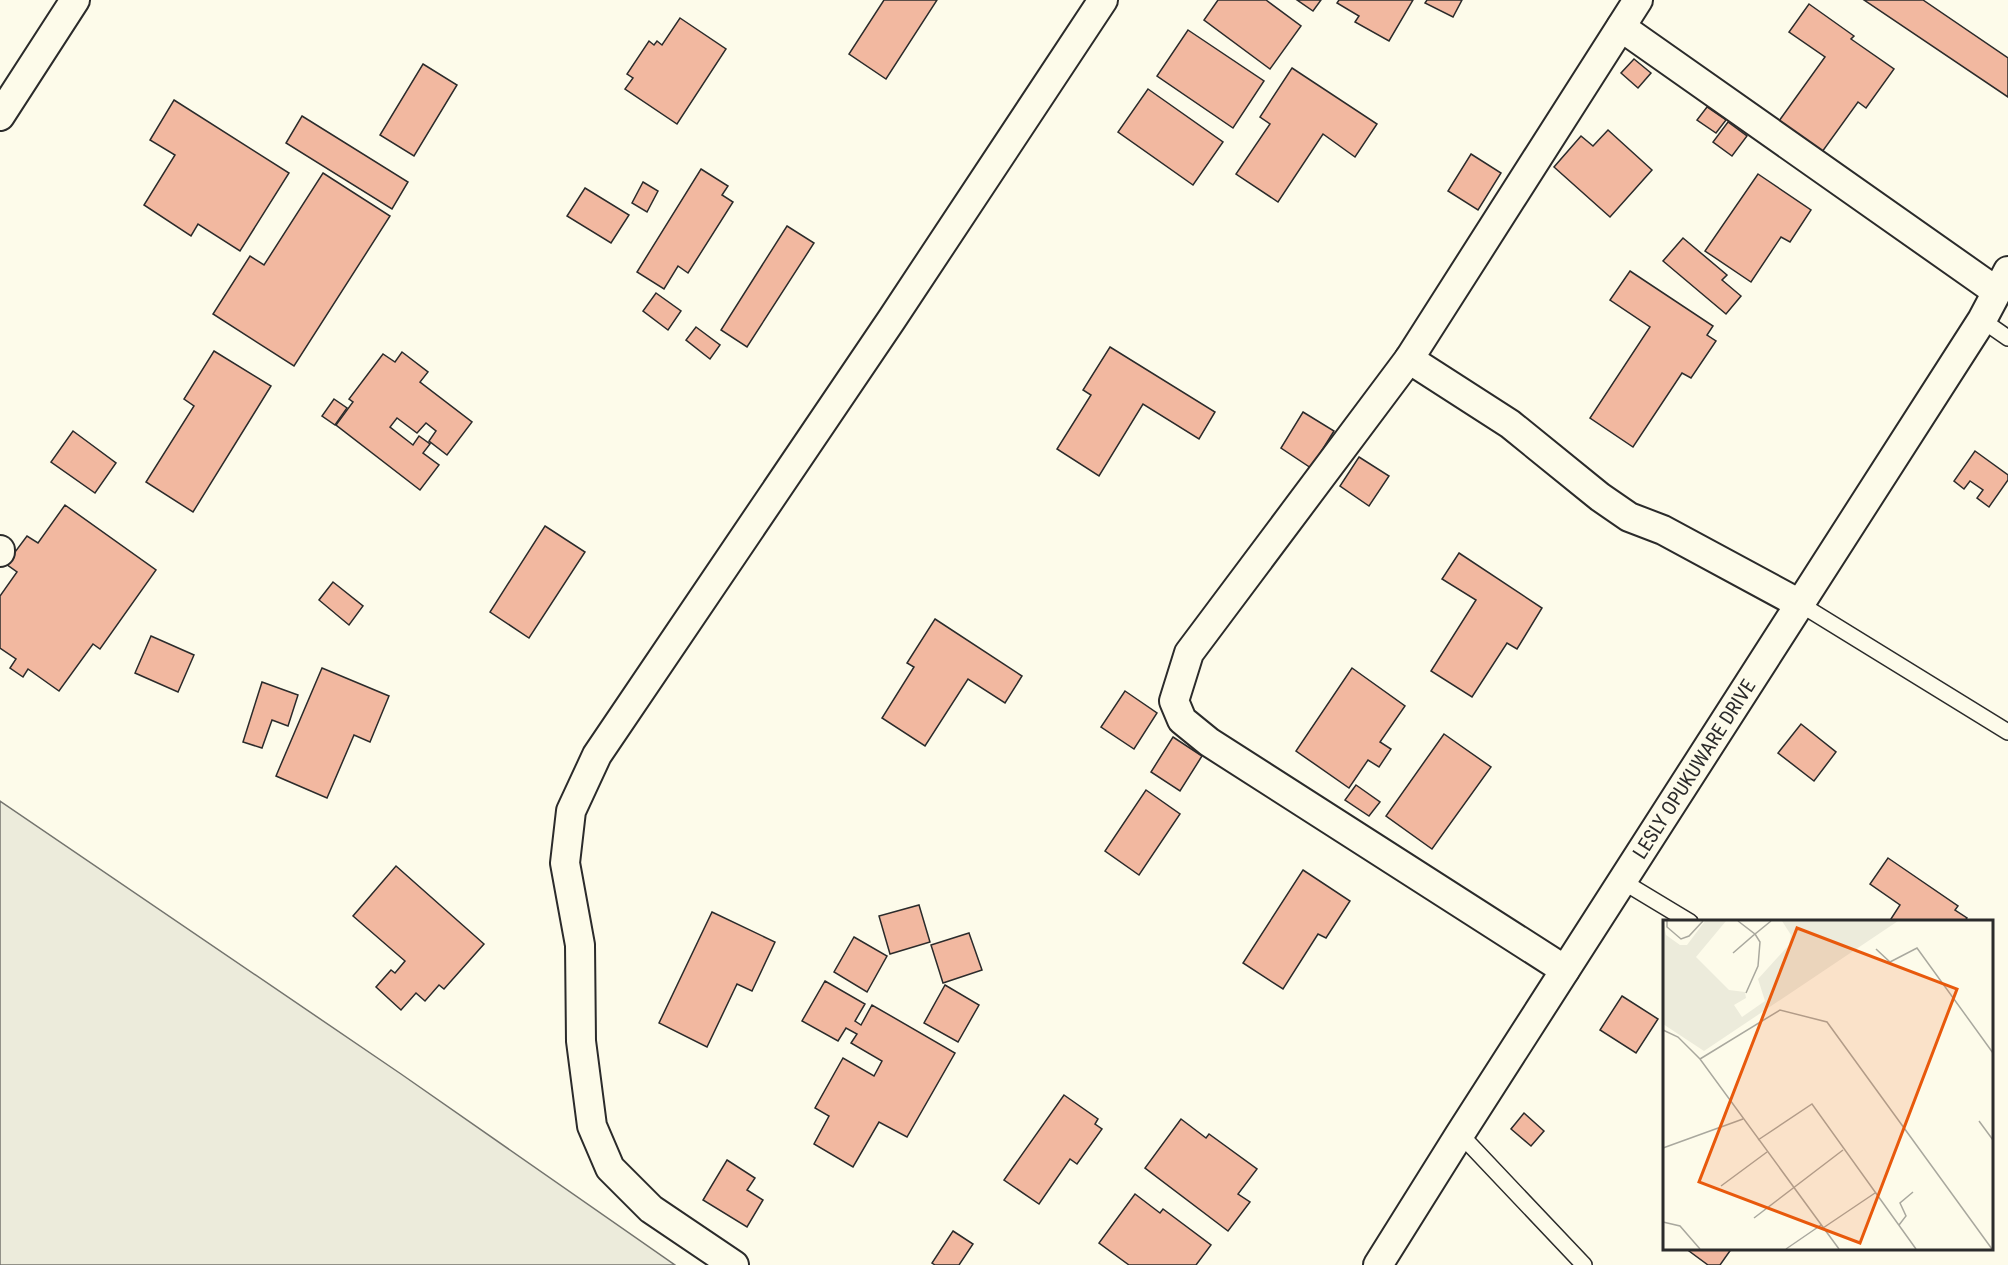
<svg xmlns="http://www.w3.org/2000/svg" width="2008" height="1265" font-family="'Roboto Condensed',sans-serif">
<style>
.green{fill:#ecebdb;stroke:#74746e;stroke-width:1.5}
.building{fill:#f2b8a0;stroke:#2b2b2b;stroke-width:1.5}
.lines{fill:none;stroke-linecap:round;stroke-linejoin:round}
.lane-casing{stroke:#2b2b2b;stroke-width:18}
.street-casing{stroke:#2b2b2b;stroke-width:32}
.lane{stroke:#fdfbea;stroke-width:15}
.street{stroke:#fdfbea;stroke-width:28}
.labels{text-anchor:middle;dominant-baseline:central;stroke-width:4.5;stroke-linejoin:round;paint-order:stroke}
.street-label{font-size:20px;fill:#2b2b2b;stroke:#fdfbea}
.inset-road{fill:none;stroke:#a9a89e;stroke-width:1.5}
.view{fill:#e8590c;fill-opacity:0.15;stroke:#e8590c;stroke-width:3}
.inset-edge{fill:none;stroke:#2b2b2b;stroke-width:3}
</style>
<rect width="100%" height="100%" fill="#fdfbea"/>
<polygon class="green" points="0,801 401,1074 675,1265 0,1265"/>
<g class="building">
<polygon points="884,0 937,0 886,79 849,54"/>
<polygon points="1218,0 1266,0 1301,26 1270,69 1204,20"/>
<polygon points="1297,0 1321,0 1313,11"/>
<polygon points="1339,0 1413,0 1389,41 1355,22 1359,16 1337,3"/>
<polygon points="1427,0 1462,0 1453,17 1425,3"/>
<polygon points="1864,0 1923,0 2008,58 2008,97"/>
<polygon points="1809,4 1854,36 1851,39 1894,69 1866,108 1858,102 1822,152 1779,121 1825,57 1789,32"/>
<polygon points="680,18 726,49 677,124 625,89 633,78 627,74 649,41 654,45 657,41 662,45"/>
<polygon points="1188,30 1264,81 1233,128 1157,76"/>
<polygon points="1634,59 1651,73 1638,88 1621,73"/>
<polygon points="423,64 457,85 414,156 380,135"/>
<polygon points="1292,68 1377,124 1355,157 1323,134 1278,202 1236,174 1270,124 1260,117"/>
<polygon points="1148,89 1223,142 1193,185 1118,132"/>
<polygon points="174,100 289,173 240,251 198,224 191,236 144,205 175,155 150,140"/>
<polygon points="1707,107 1726,120 1716,133 1697,120"/>
<polygon points="302,116 408,182 392,209 286,143"/>
<polygon points="1728,122 1747,136 1732,156 1713,142"/>
<polygon points="1608,130 1652,170 1610,217 1554,167 1581,136 1593,146"/>
<polygon points="1471,154 1501,173 1478,210 1448,191"/>
<polygon points="701,169 728,186 722,195 733,202 688,273 678,266 664,289 637,272"/>
<polygon points="323,173 390,216 294,366 213,314 250,256 264,265"/>
<polygon points="1758,174 1811,210 1790,242 1781,237 1751,282 1705,251"/>
<polygon points="643,182 658,191 647,212 632,203"/>
<polygon points="585,188 629,215 611,243 567,216"/>
<polygon points="787,226 814,243 747,347 721,330"/>
<polygon points="1683,238 1727,275 1722,280 1741,296 1726,314 1663,261"/>
<polygon points="1630,271 1713,326 1707,335 1716,341 1691,378 1682,373 1633,447 1590,418 1650,327 1610,300"/>
<polygon points="656,293 681,311 668,330 643,311"/>
<polygon points="696,327 720,345 710,359 686,340"/>
<polygon points="1110,347 1215,412 1199,439 1143,404 1099,476 1057,449 1091,395 1083,390"/>
<polygon points="214,351 271,386 193,512 146,482 194,406 184,399"/>
<polygon points="402,352 428,372 420,382 472,422 447,455 429,441 436,431 426,423 417,433 397,418 390,427 413,445 419,436 430,444 423,453 439,465 420,490 336,425 353,402 349,399 383,354 395,362"/>
<polygon points="334,399 347,408 335,425 322,416"/>
<polygon points="1303,412 1334,431 1311,468 1281,448"/>
<polygon points="73,431 116,463 95,493 51,462"/>
<polygon points="1975,451 2008,475 2008,480 1989,507 1977,498 1983,490 1970,481 1964,489 1954,481"/>
<polygon points="1359,457 1389,476 1369,506 1340,486"/>
<polygon points="65,505 156,570 100,649 93,644 59,691 28,669 23,677 10,668 16,659 0,648 0,596 17,572 6,564 27,536 38,543"/>
<polygon points="545,526 585,552 529,638 490,612"/>
<polygon points="1459,553 1542,608 1517,649 1507,643 1472,697 1431,671 1476,600 1442,579"/>
<polygon points="333,582 363,606 349,625 319,600"/>
<polygon points="935,619 1022,676 1005,703 968,679 925,746 882,718 914,667 907,663"/>
<polygon points="151,636 194,655 178,692 135,673"/>
<polygon points="322,668 389,696 370,742 354,735 327,798 276,776"/>
<polygon points="1352,668 1405,706 1380,742 1391,749 1379,767 1368,760 1349,788 1296,751"/>
<polygon points="262,682 298,695 288,726 272,720 262,748 243,742"/>
<polygon points="1125,691 1157,713 1134,749 1101,727"/>
<polygon points="1801,724 1836,752 1814,781 1778,753"/>
<polygon points="1444,734 1491,767 1432,849 1386,816"/>
<polygon points="1173,737 1202,756 1180,791 1151,772"/>
<polygon points="1356,785 1380,802 1369,816 1345,800"/>
<polygon points="1146,790 1180,814 1139,875 1105,851"/>
<polygon points="1888,858 1958,906 1955,910 1967,918 1964,922 1889,922 1900,905 1870,884"/>
<polygon points="396,866 484,944 444,989 439,985 425,1001 416,993 401,1010 376,987 391,970 395,973 405,961 353,916"/>
<polygon points="1303,870 1350,901 1326,938 1318,934 1283,989 1243,963"/>
<polygon points="919,905 930,942 890,954 879,916"/>
<polygon points="712,912 775,942 752,991 737,984 707,1047 659,1023"/>
<polygon points="969,933 982,970 943,983 931,945"/>
<polygon points="854,937 887,956 867,992 834,972"/>
<polygon points="825,981 865,1004 855,1021 861,1025 872,1005 955,1053 907,1137 879,1122 853,1167 814,1144 829,1116 815,1108 843,1058 874,1076 882,1061 851,1043 857,1034 846,1028 838,1041 802,1021"/>
<polygon points="945,985 979,1005 958,1042 924,1023"/>
<polygon points="1622,996 1658,1019 1636,1053 1600,1030"/>
<polygon points="1064,1095 1098,1119 1095,1124 1102,1129 1077,1164 1070,1159 1039,1204 1004,1180"/>
<polygon points="1524,1113 1544,1131 1531,1146 1511,1129"/>
<polygon points="1181,1119 1206,1138 1209,1134 1257,1169 1238,1194 1250,1202 1228,1231 1145,1168"/>
<polygon points="727,1160 755,1178 747,1190 763,1200 747,1227 703,1200"/>
<polygon points="1135,1194 1160,1213 1163,1209 1211,1245 1196,1265 1129,1265 1099,1243"/>
<polygon points="953,1231 973,1244 959,1265 935,1265 932,1263"/>
<polygon points="1685,1248 1732,1248 1720,1265 1708,1265"/>
</g>
<g class="lines">
<g class="lane-casing">
<g id="lane">
<polyline points="1982,320 2008,338"/>
<polyline points="1800,604 2008,732"/>
<polyline points="1622,881 1690,922"/>
<polyline points="1460,1134 1584,1265"/>
</g>
</g>
<g class="street-casing">
<g id="street">
<polyline points="1621,27 1996,291"/>
<polyline points="0,116 75,0"/>
<polyline points="1409,359 1510,424 1600,497 1629,517 1663,530 1800,604"/>
<polyline points="0,550 0,552"/>
<polyline points="1565,970 1209,742 1182,720 1174,701 1189,653 1409,359 1638,0"/>
<polyline points="734,1265 651,1209 610,1168 592,1126 581,1041 580,945 565,863 571,811 597,755 892,319 1103,0"/>
<path id="s1" d="M1378,1265L1460,1134L1982,320L2008,271"/>
</g>
</g>
<use href="#lane" class="lane"/>
<use href="#street" class="street"/>
</g>
<g class="labels">
<g class="street-label">
<text stroke="none"><textPath href="#s1" startOffset="588">LESLY OPUKUWARE DRIVE</textPath></text>
</g>
</g>
<g transform="translate(1663 920)">
<rect width="330" height="330" fill="#fdfbea"/>
<path d="M0,1L3,15L17,25H24L42,1H63L33,37L66,70L82,72L83,78L71,85L79,97L102,81L95,59L126,25L128,15L119,1H235L41,131L0,104Z" fill="#ecebdb"/>
<path class="inset-road" d="M4,1V7L18,19L26,16L40,1M75,1L92,14L108,1M213,29L227,42L254,28L330,133M70,33L92,14L97,22L95,46L83,73M0,110L15,117L37,139L176,329M37,139L117,90L164,102L329,329M316,201L330,220M95,220L149,184L253,329M0,228L80,199M58,266L104,232M91,298L180,230M0,302L17,306L37,329M236,305L243,296L237,283L250,272M160,308L212,273M123,329L158,305"/>
<path class="view" d="M134,8L294,69L197,323L36,262Z"/>
<rect width="330" height="330" class="inset-edge"/>
</g>
</svg>
